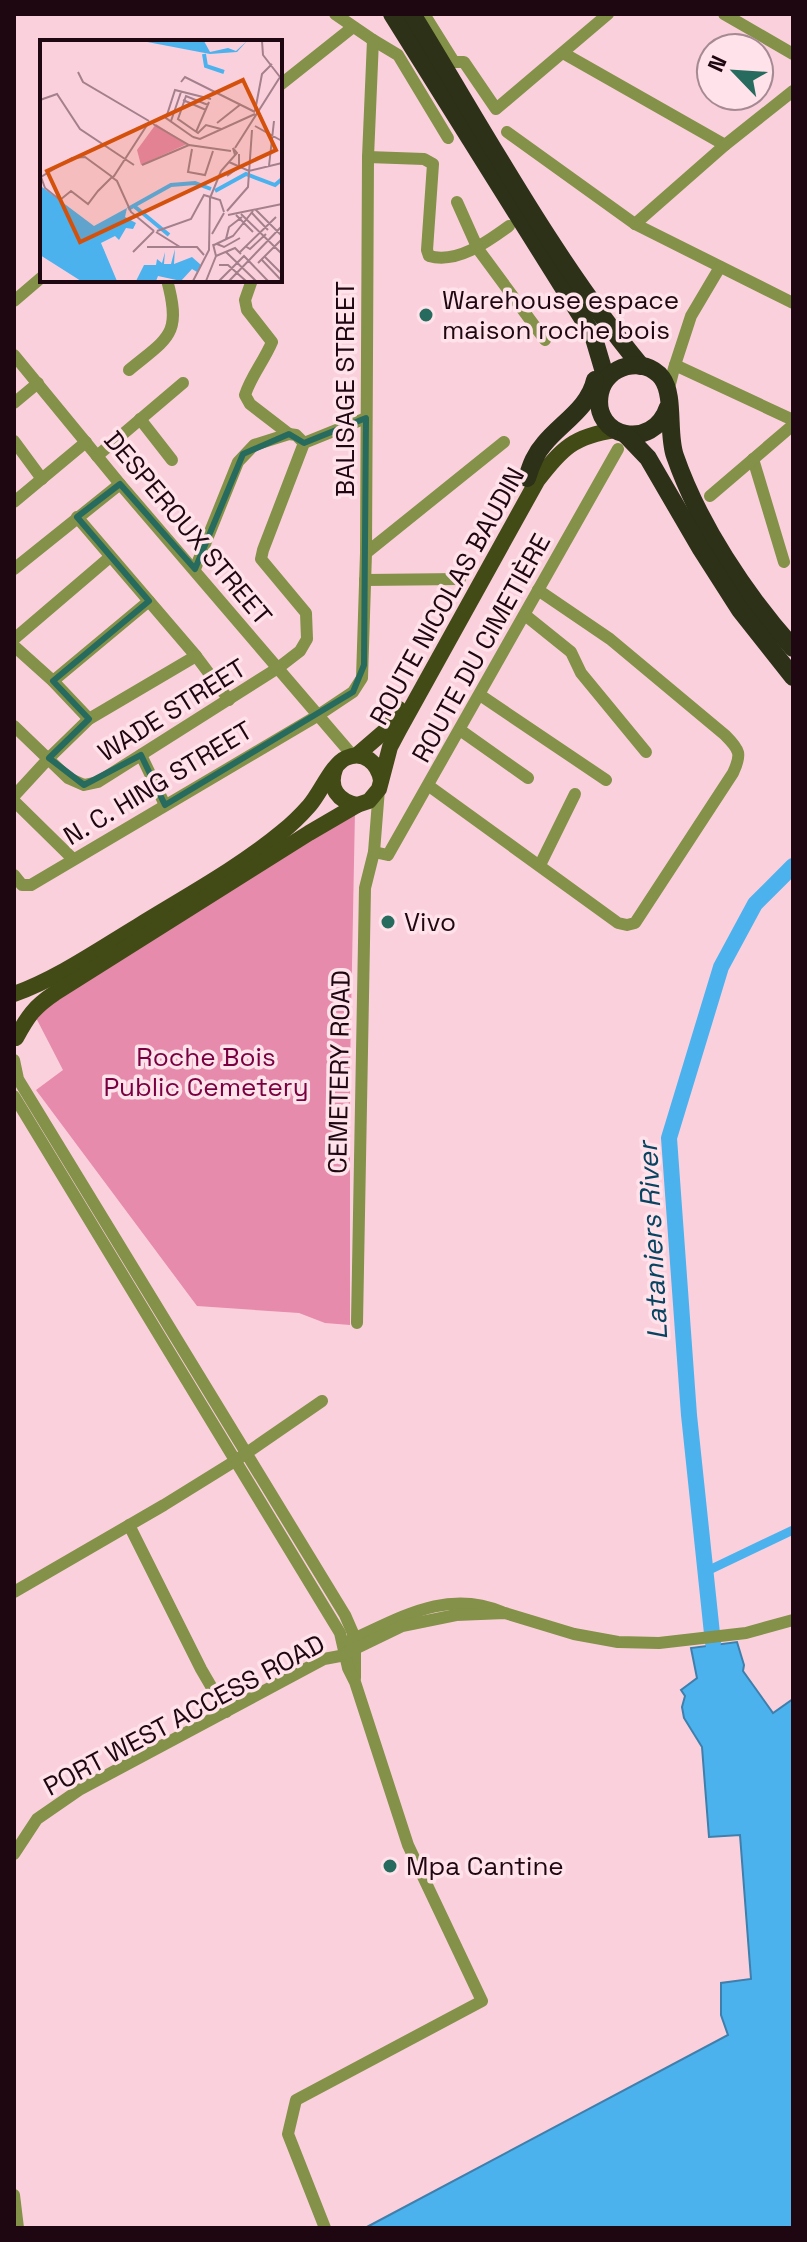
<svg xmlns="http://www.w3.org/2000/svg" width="807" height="2242" font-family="'Space Grotesk',sans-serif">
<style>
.green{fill:#e68bab}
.water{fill:#4cb2ee;stroke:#3e7fab;stroke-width:2}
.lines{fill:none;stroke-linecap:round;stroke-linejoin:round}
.canal{stroke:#4cb2ee;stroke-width:9}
.river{stroke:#4cb2ee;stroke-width:16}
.minor{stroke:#849148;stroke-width:12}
.major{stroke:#424b16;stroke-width:16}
.highway{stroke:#2c3117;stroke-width:18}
.marked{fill:none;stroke:#266b5e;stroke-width:6;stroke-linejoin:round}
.poi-dot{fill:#266b5e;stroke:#ffe2ea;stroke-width:3}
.labels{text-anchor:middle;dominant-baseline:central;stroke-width:7;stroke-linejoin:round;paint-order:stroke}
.poi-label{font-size:26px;fill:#1e0710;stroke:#ffe2ea;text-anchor:start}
.street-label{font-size:26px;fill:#1e0710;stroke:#ffe2ea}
.park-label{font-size:26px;fill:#780040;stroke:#ffe2ea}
.water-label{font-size:28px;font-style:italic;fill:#084361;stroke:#ffe2ea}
.inset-river{fill:none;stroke:#4cb2ee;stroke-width:4}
.inset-road{fill:none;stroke:#a3808b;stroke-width:2}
.view{fill:#d4510c;fill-opacity:0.15;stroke:#d4510c;stroke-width:4}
.inset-edge{fill:none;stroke:#1e0710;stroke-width:4}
</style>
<rect width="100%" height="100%" fill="#fbd0dd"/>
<polygon class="green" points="355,811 350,1068 350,1325 325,1323 299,1313 197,1306 36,1090 63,1070 33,1012"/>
<polygon class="water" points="737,1642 744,1665 743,1671 773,1713 793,1699 793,2228 365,2228 728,2035 721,2015 721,1983 751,1979 740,1835 709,1837 702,1747 684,1718 682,1707 685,1696 681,1690 697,1678 691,1648"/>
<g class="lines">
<polyline class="canal" points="705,1572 793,1530"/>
<polyline class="river" points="713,1643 689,1415 669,1138 721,967 755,904 793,866"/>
<g class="minor">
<polyline points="335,14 373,40 398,55 448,138"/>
<polyline points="424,14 454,62 464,62 496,109 608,14"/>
<polyline points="724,14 793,54"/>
<polyline points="563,53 725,145"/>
<polyline points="280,85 353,27"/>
<polyline points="507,132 635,224 793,303"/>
<path d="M368,157L424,159L433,164L427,250L429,256C457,264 487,242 509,226"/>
<polyline points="457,202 478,249 545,340"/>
<polyline points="635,224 725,145 793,91"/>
<path d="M252,280L245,300L247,310L272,342C264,361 251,376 245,395L250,404L289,434"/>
<polyline points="14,301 42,277"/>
<polyline points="14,355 120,484 353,756"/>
<polyline points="675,365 793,420"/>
<path d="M129,370C169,337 182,335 167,280"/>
<polyline points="668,392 674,368 691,316 720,267"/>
<polyline points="14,403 38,383"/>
<polyline points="140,419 172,460"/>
<polyline points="14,441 42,479"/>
<polyline points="97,456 183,383"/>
<polyline points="753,459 784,562"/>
<polyline points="710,496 793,425"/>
<polyline points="14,502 86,442"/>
<polyline points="77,517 196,656 229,700"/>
<polyline points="366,553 504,442"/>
<polyline points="14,569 120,484"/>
<polyline points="195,569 238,462 254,445 289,434 296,435 304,443"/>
<polyline points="365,580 460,579"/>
<polyline points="525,615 571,652 581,673 646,752"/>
<polyline points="14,639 110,557"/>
<polyline points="14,646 53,681 89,719"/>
<polyline points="53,681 149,601"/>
<polyline points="480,695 606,780"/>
<polyline points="14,726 68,778 84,785 98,782 278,668 300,651 307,639 306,613 261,559 263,550 304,443 366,418"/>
<polyline points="460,730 528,778"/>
<polyline points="141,755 165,805"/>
<path d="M429,786L618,923L627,925L635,923L733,773C742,754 740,750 725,735L610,639L538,590"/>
<polyline points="14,796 49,758 89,719 196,656"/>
<polyline points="14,801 73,859"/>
<polyline points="374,852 388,855 618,449"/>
<polyline points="540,865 575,794"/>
<polyline points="14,875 22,885 31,885 317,716 353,692 362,678 366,553 368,157 373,40"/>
<polyline points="14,1060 18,1079 345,1615 355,1638 355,1678"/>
<polyline points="14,1096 340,1633 348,1668 355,1682 408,1845 482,2001 296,2100 288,2134 325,2228"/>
<polyline points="357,1323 365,888 374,852 379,789"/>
<polyline points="129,1525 201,1669 226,1712"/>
<polyline points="14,1592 164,1505 235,1461 322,1401"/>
<path d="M349,1641C399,1619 446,1588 502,1612"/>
<polyline points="14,1854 37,1819 79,1790 324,1659 340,1656 402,1626 456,1615 505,1613 574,1634 618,1642 659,1643 746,1633 793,1620"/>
<polyline points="14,2195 18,2228"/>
</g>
<g class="major">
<polyline points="357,755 386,730 399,709"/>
<path d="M335,769C328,788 338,801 357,805"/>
<path d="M14,994C58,978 98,950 138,926C185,897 240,867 282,832C292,824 301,815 309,806C320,794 332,764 346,758C364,750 378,763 381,780"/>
<path d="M16,1038C28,1016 34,1007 55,993L309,833L357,805L369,801L379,789L390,747L399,730L537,481C562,448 574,436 616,430"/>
</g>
<g class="highway">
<polyline points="392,14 593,335 606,379"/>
<path d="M412,14C484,131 554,261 641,366"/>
<path d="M668,407C653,452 591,438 600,393C606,365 644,355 662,378C675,396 667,434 675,456C699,525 745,594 793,648"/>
<polyline points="626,435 648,458 701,549 740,610 793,677"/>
<path d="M527,478C531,465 535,454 544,444C561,423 589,408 595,380"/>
</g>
</g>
<path class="marked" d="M366,418L364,665L353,692L165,805L141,755L84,785L49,758L89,719L53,681L149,601L77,517L120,484L195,569L243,454L289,434L304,443Z"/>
<g class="poi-dot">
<circle cx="426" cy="315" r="8"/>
<circle cx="388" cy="922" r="8"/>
<circle cx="390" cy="1866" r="8"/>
</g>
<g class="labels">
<g class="poi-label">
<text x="442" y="300">Warehouse espace<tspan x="442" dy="30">maison roche bois</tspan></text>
<text x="404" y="922">Vivo</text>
<text x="406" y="1866">Mpa Cantine</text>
</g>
<g class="street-label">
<text transform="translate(345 389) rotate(-90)">BALISAGE STREET</text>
<text transform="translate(188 528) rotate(50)">DESPEROUX STREET</text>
<text transform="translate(447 596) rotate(-61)">ROUTE NICOLAS BAUDIN</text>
<text transform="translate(481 648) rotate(-61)">ROUTE DU CIMETIÈRE</text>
<text transform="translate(172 710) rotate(-32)">WADE STREET</text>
<text transform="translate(158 783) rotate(-31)">N. C. HING STREET</text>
<text transform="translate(339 1072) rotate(-89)">CEMETERY ROAD</text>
<text transform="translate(184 1715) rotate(-28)">PORT WEST ACCESS ROAD</text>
</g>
<g class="park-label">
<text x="206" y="1057">Roche Bois<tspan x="206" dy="30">Public Cemetery</tspan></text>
</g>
<g class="water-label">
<text transform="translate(652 1241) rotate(-93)">Lataniers River</text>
</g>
</g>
<g transform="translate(40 40)">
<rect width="242" height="242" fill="#fbd0dd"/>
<path d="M116,84L147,104L101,125L97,110Z" fill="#e68bab"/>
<path d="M102,1H164L170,12L188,8L196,11L207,1L197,12L170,14ZM0,138L2,147L54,186L87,168L85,177L96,183L93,189L86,188L79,200L75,196L61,203L77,241H41L0,215ZM135,209L134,224L152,217L161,225L157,232L152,229L141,241L118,236L116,241H96L104,225H116L117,219L122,223L125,212L124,224H131Z" fill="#4cb2ee"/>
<path class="inset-river" d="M164,14L166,26L184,32M175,151L206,134L235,145L242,139M94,166L129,195M88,169L131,145L155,143L171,149M0,174L56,214L64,211"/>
<path class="inset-road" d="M222,1L223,15L240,37M38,32L43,42L109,81M141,42L145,37L215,72M0,60L17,54L40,89L94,125M143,60L166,70M168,65L146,56L138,79L158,93L166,85L181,89M215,71L222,34L232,24M131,81L141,52M109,82L74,136L73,137H72L58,151L48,164L31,151L20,160L5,148L1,137L32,118L45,117L71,136L73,138L77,141L91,172L114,191M177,83L201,64M113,84L149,105L191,111M215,86L242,101M156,92L169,62M153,97L126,78L135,50L171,59M153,97L160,99L215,74M195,108L240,37M152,109L148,132L165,135L173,111M189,122L209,131L242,123M102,125L149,105M229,126L234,81M187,136L199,127V114M216,170L242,196M187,171L208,147L212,90M211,172L228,190M201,174L242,214M188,175L242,164M196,175L213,192M117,191L151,179L164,155L180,160L184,172M116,192L140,207M172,194L184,173M186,199L189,187L202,177M177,204L184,207L200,198M174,205L193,196L213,171M205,206L210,209L226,194M107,207H157L164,215M93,212L114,191M186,212L216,241M200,212L236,177M176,216L195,208L201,214M225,217L242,234M222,220L242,241M218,223L242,199M179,225H188L206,241M153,241L169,210L170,158L181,131L197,113L193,108L195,115M166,241L176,216L173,204M179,241L204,216L228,241M189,241L242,186"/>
<path class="view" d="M203,40L236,110L40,202L7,131Z"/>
<rect width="242" height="242" class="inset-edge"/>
</g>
<rect width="807" height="2242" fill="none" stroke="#1e0710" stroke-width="32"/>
<g transform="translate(735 72) rotate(295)"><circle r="38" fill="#ffe2ea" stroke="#a58a93" stroke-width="2"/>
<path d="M0-6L14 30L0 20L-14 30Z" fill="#266b5e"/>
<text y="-12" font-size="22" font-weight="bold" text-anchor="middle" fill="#1e0710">N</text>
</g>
</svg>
